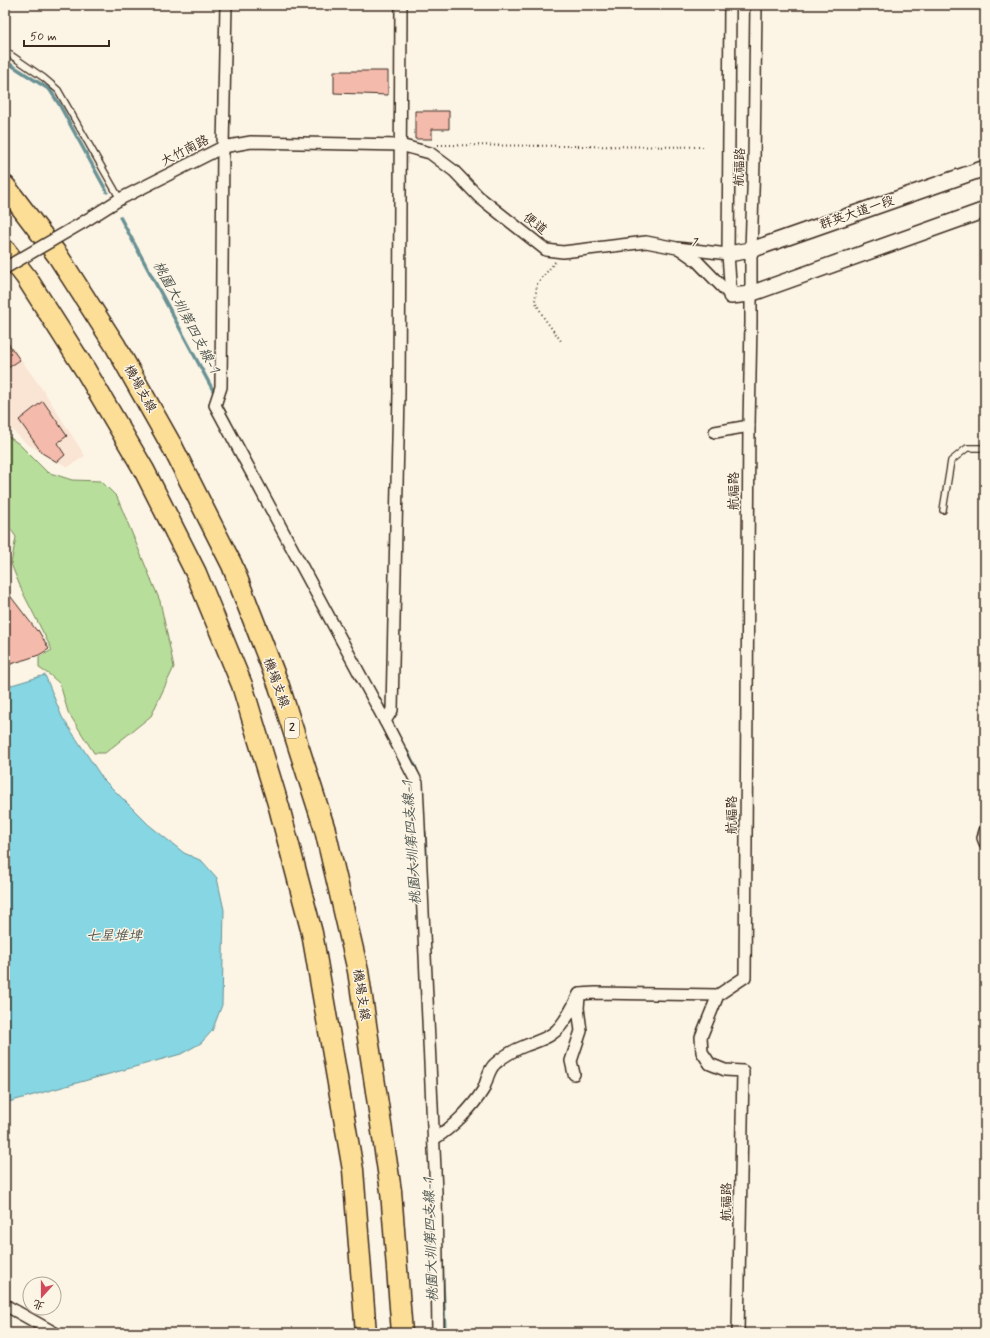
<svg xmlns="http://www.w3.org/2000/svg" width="990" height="1338" font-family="Mynerve,'LXGW WenKai TC',sans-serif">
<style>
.built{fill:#fae4d4}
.green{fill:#b7de9a;stroke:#79845c}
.water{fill:#87d6e3;stroke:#699194}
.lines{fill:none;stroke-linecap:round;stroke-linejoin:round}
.stream{stroke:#699194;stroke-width:3.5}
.building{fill:#f4bbac;stroke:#3b2a1e}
.lane-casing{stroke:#3b2a1e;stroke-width:8}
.street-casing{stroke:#3b2a1e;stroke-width:14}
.secondary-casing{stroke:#3b2a1e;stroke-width:18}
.highway-casing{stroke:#3b2a1e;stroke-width:23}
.path{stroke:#3b2a1e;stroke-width:2;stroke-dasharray:1 3;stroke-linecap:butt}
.lane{stroke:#fcf5e5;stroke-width:5.5}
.street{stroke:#fcf5e5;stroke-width:11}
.secondary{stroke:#fcf5e5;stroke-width:15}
.highway{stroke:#fcde96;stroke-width:20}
.street-bridge-casing{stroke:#3b2a1e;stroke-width:14;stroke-linecap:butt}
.street-bridge{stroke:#fcf5e5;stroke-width:11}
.labels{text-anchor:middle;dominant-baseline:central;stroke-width:3;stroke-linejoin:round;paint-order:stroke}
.shield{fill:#fcf5e5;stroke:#75675a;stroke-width:1}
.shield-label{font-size:12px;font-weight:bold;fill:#3b2a1e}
.street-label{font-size:13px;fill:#3b2a1e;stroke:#fcf5e5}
.water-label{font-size:14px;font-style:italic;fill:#4e554f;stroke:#fcf5e5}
</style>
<rect width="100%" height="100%" fill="#fcf5e5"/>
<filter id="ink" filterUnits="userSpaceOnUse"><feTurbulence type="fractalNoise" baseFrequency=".025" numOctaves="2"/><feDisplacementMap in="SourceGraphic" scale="8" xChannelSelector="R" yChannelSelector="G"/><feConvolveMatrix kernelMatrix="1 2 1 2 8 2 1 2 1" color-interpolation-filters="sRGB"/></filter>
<g filter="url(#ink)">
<polygon class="built" points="5,338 45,393 85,456 68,467 27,444 5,423"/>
<polygon class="green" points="5,434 19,444 47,472 72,480 101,481 117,497 160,601 174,667 151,716 105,753 94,753 68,712 60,684 50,675 39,668 39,657 52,650 22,591 11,564 16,537 5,521"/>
<polygon class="water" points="45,675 62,717 103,779 149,825 184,853 202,861 217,878 224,910 222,1005 212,1031 201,1043 181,1054 5,1103 5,687"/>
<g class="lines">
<g class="stream">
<polyline points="5,61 50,90 59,104 107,192"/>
<polyline points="120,217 215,394"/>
<polyline points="219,401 230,422"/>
<polyline points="407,751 415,766 421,782"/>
<polyline points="425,832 426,857"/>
<polyline points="442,1258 445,1333"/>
</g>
</g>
<g class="building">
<polygon points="334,71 388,71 388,95 334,93"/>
<polygon points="415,111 449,111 449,129 432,129 432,139 415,139"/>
<polygon points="5,339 20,360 5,370"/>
<polygon points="43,401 67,436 57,443 65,455 57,462 42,453 19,420"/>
<polygon points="5,589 37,631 38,630 49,649 39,655 5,666"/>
</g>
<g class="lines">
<g class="lane-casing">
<g id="lane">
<polyline points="5,51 44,78 58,90 120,199"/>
<polyline points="943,510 951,461 967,448 985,448"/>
</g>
</g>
<g class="street-casing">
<g id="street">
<polyline points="226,5 223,147 221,387 215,405 385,721 417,783 436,1192 438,1333"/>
<polyline points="730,5 728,254 731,296"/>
<polyline points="82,223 120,199 223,147 251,142 400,145 430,153 454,171 479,197 546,250 563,252 646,242 677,248 728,254"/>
<polyline points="680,249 697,261 731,296"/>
<polyline points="715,432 749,426"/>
<polyline points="385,721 392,710 399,394 401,5"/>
<polyline points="985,831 983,838 985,843"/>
<polyline points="574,1074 571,1061 581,1031 578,1008 579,997"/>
<path d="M434,1139C452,1128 472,1108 483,1090C487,1082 488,1069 496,1063C505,1055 516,1049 527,1045C536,1042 545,1039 552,1034C564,1026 573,1007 579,994L595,993L718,995"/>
<polyline points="5,1305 55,1333"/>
<polyline points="738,1333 743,1071 725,1070 710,1064 702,1052 701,1037 718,995 745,977 749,426 751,322 751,250 754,162 756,5"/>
</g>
</g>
<g class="secondary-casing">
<g id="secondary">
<polyline points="728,254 751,250 985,168"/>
<polyline points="731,296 750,294 985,210"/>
</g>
</g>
<g class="highway-casing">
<g id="highway">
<polyline points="5,186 58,256 115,345 173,448 232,565 279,686 325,830 358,971 391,1191 402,1333"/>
<polyline points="5,250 26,277 86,371 144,470 196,573 242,685 279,807 312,933 353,1170 366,1333"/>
</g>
</g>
<g class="path">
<polyline points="438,145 709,147"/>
<polyline points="555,262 537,284 535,301 544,318 561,341"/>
</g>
<use href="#lane" class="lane"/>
<use href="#street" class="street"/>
<use href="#secondary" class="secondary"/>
<use href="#highway" class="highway"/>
<g class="street-bridge-casing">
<polyline id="street-bridge" points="5,268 82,223"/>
</g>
<use href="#street-bridge" class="street-bridge"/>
</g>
</g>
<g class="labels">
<rect class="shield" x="285" y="718" width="14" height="20" rx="3"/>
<g class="shield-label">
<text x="292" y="728">2</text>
</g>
<g class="street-label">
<text transform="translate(185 151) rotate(-27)">大竹南路</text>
<text transform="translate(740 167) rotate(-88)">航福路</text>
<text transform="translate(857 213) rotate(-19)">群英大道一段</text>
<text transform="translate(535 224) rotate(38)">便道</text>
<text transform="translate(694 242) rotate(34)">1</text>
<text transform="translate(140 389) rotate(61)">機場支線</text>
<text transform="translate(734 491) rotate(-90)">航福路</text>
<text transform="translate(276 683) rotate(70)">機場支線</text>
<text transform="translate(732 815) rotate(-90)">航福路</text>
<text transform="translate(361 995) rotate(81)">機場支線</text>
<text transform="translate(727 1202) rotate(-89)">航福路</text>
</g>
<g class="water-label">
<text transform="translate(186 317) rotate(62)">桃園大圳第四支線-1</text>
<text transform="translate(412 843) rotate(-94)">桃園大圳第四支線-1</text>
<text x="114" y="936">七星堆埤</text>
<text transform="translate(431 1240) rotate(-92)">桃園大圳第四支線-1</text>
</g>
</g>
<rect width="990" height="1338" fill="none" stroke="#fcf5e5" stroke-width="20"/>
<rect x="10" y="10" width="970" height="1318" fill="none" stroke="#3b2a1e" stroke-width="1.5" filter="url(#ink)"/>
<g transform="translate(42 1296) rotate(201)"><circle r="19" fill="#fcf5e5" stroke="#afa495"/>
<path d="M0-3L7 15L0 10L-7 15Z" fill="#d1495b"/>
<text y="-6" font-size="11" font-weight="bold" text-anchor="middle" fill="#3b2a1e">北</text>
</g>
<path d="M24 40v6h85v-6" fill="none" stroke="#3b2a1e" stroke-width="2"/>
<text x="30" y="40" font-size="12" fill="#3b2a1e" stroke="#fcf5e5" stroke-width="3" paint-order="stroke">50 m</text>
</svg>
